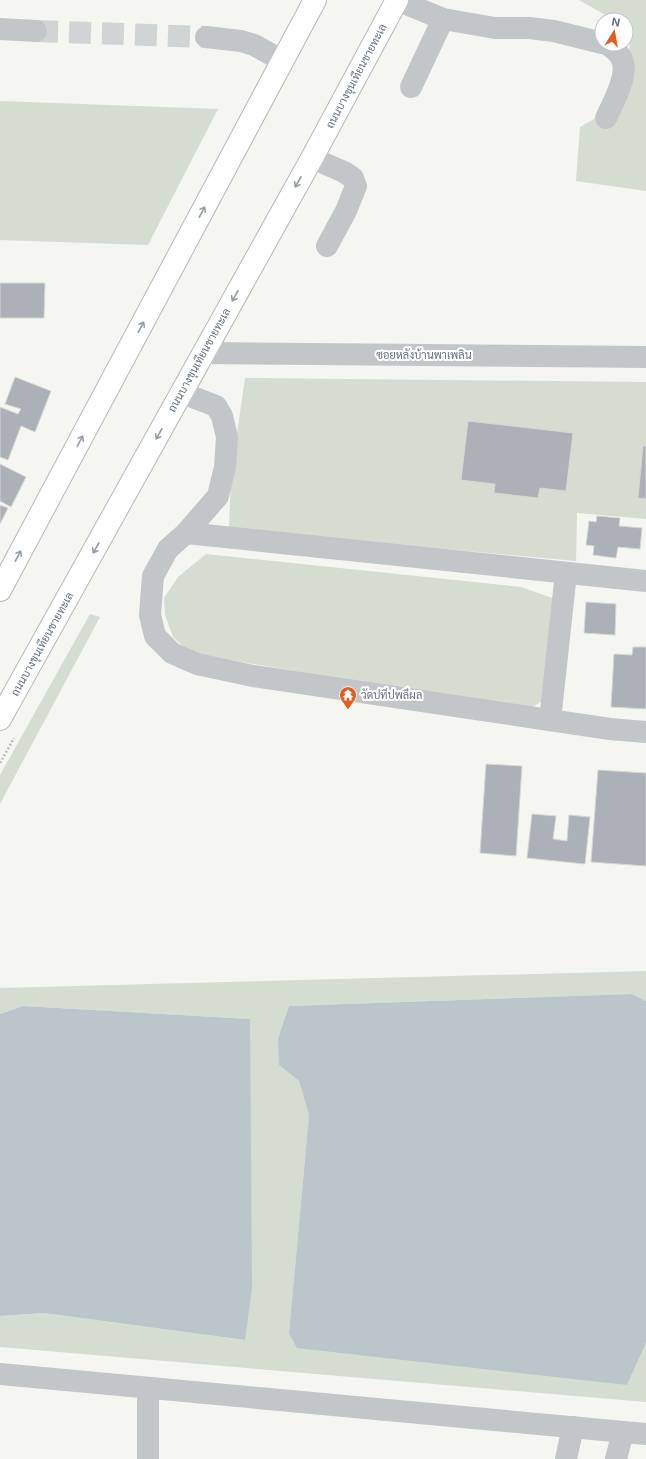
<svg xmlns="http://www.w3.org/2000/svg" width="646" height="1459" font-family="Inter,Sarabun,sans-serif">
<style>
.green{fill:#d5dcd2}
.water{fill:#bbc5ca}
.building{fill:#abb1b7;stroke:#d6d6d4}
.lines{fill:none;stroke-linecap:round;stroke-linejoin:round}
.minor-tunnel{stroke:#d1d4d5;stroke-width:22;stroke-dasharray:22 11;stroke-linecap:butt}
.major-casing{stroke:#b5b9bd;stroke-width:24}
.path{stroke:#bcbec0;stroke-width:2.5;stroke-dasharray:2 2;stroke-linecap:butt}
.minor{stroke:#c2c6c9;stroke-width:22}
.major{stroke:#fff;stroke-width:22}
.oneway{stroke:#929da8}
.labels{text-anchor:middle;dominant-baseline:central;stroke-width:4;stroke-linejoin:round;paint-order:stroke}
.street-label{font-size:11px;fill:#647382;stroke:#fff}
.poi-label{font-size:11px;fill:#647382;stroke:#fff;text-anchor:start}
</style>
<rect width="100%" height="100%" fill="#f5f5f1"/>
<g class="green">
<polygon points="579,0 646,0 646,191 576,181 580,127 624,102 631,30 626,27 626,20 614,20"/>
<polygon points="0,101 218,109 148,245 0,240"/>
<polygon points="245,378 646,382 646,519 577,513 576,561 229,529 231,476"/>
<polygon points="206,554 521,587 555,599 544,700 526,711 190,653 173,637 165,615 164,598 178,577"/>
<polygon points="90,614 100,617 0,804 0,775"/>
<polygon points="646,971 646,1001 632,994 289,1006 279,1065 299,1081 309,1115 289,1333 627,1385 646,1343 646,1402 0,1347 0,1316 44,1313 245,1340 250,1019 23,1006 0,1014 0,988"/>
</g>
<g class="water">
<polygon points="632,994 646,1001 646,1343 627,1385 297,1348 289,1333 309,1115 299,1081 279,1065 278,1039 289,1006"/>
<polygon points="23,1006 250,1019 252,1288 245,1340 44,1313 0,1316 0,1014"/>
</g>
<g class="building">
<polygon points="0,283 45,283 44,318 0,318"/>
<polygon points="15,377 51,391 35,432 21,426 8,460 0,457 0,407 18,414 21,409 5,404"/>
<polygon points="468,421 573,433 566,491 540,488 538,498 494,493 495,484 461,480"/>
<polygon points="643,446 646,446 646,499 638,498"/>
<polygon points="0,464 26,477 11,507 0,501"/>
<polygon points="0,505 8,508 0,524"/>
<polygon points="597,516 620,518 619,526 642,528 640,549 618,547 616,558 593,555 594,546 586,545 589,521 596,522"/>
<polygon points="586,602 616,604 615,635 584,633"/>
<polygon points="633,647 646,647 646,709 611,707 614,654 632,655"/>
<polygon points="486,764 522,766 516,856 480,853"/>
<polygon points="598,770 646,773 646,866 591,862"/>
<polygon points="532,814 556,816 553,839 567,841 569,815 590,817 585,864 527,858"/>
</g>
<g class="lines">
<polyline class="minor-tunnel" points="36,31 206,37"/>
<g class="major-casing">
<g id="major">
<polyline points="0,590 315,0"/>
<polyline points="0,719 312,158 397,0"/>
</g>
</g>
<polyline class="path" points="0,763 14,738"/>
<g class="minor">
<polyline points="397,0 443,19 495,28 529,28 554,31 602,43"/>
<polyline points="0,29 36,31"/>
<polyline points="206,37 241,41 254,45 283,61"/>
<polyline points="411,87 443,19"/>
<path d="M606,118C613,103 627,78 623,62C621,54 613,48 607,44"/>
<polyline points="312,158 344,172 353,178 356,186 346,211 327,246"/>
<polyline points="203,353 646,357"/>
<polyline points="182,393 216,406 222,416 227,437 225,467 218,496 186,533 168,549 153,576 150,615 155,636 172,653 197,664 253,676 610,729 646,732"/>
<polyline points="186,533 646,581"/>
<polyline points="550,720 566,573"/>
<polyline points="0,1374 646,1434"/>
<polyline points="148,1388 148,1459"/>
<polyline points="566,1459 573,1427"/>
<polyline points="616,1459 623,1432"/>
</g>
<use href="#major" class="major"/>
</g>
<defs><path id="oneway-shaft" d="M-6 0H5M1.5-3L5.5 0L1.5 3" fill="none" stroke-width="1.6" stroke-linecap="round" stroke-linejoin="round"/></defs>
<g class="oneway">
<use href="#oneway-shaft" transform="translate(298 182) rotate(119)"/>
<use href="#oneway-shaft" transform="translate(202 212) rotate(-62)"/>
<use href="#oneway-shaft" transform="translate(235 296) rotate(119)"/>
<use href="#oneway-shaft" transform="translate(141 327) rotate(-62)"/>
<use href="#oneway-shaft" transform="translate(159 434) rotate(119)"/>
<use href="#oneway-shaft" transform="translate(80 441) rotate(-62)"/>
<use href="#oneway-shaft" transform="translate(96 548) rotate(119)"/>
<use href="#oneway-shaft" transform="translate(18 556) rotate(-62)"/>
</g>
<defs>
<g id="temple-pin" transform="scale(0.9)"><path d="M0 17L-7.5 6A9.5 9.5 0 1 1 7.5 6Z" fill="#e35d23" stroke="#fff"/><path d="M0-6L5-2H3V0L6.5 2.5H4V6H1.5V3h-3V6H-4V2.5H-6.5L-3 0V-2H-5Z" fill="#fff"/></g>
</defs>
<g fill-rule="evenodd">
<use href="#temple-pin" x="348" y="695"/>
</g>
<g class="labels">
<g class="street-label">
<text transform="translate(356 76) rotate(-62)">ถนนบางขุนเทียนชายทะเล</text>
<text x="424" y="355">ซอยหลังบ้านพาเพลิน</text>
<text transform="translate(199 360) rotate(-61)">ถนนบางขุนเทียนชายทะเล</text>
<text transform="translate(42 644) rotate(-61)">ถนนบางขุนเทียนชายทะเล</text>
</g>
<g class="poi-label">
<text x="361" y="695">วัดปทีปพลีผล</text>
</g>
</g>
<g transform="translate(614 32) rotate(11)"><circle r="19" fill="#ffffff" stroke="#c1c7cd"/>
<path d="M0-3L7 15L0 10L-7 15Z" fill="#e35d23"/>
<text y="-6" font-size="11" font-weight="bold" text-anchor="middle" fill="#647382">N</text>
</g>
</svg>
